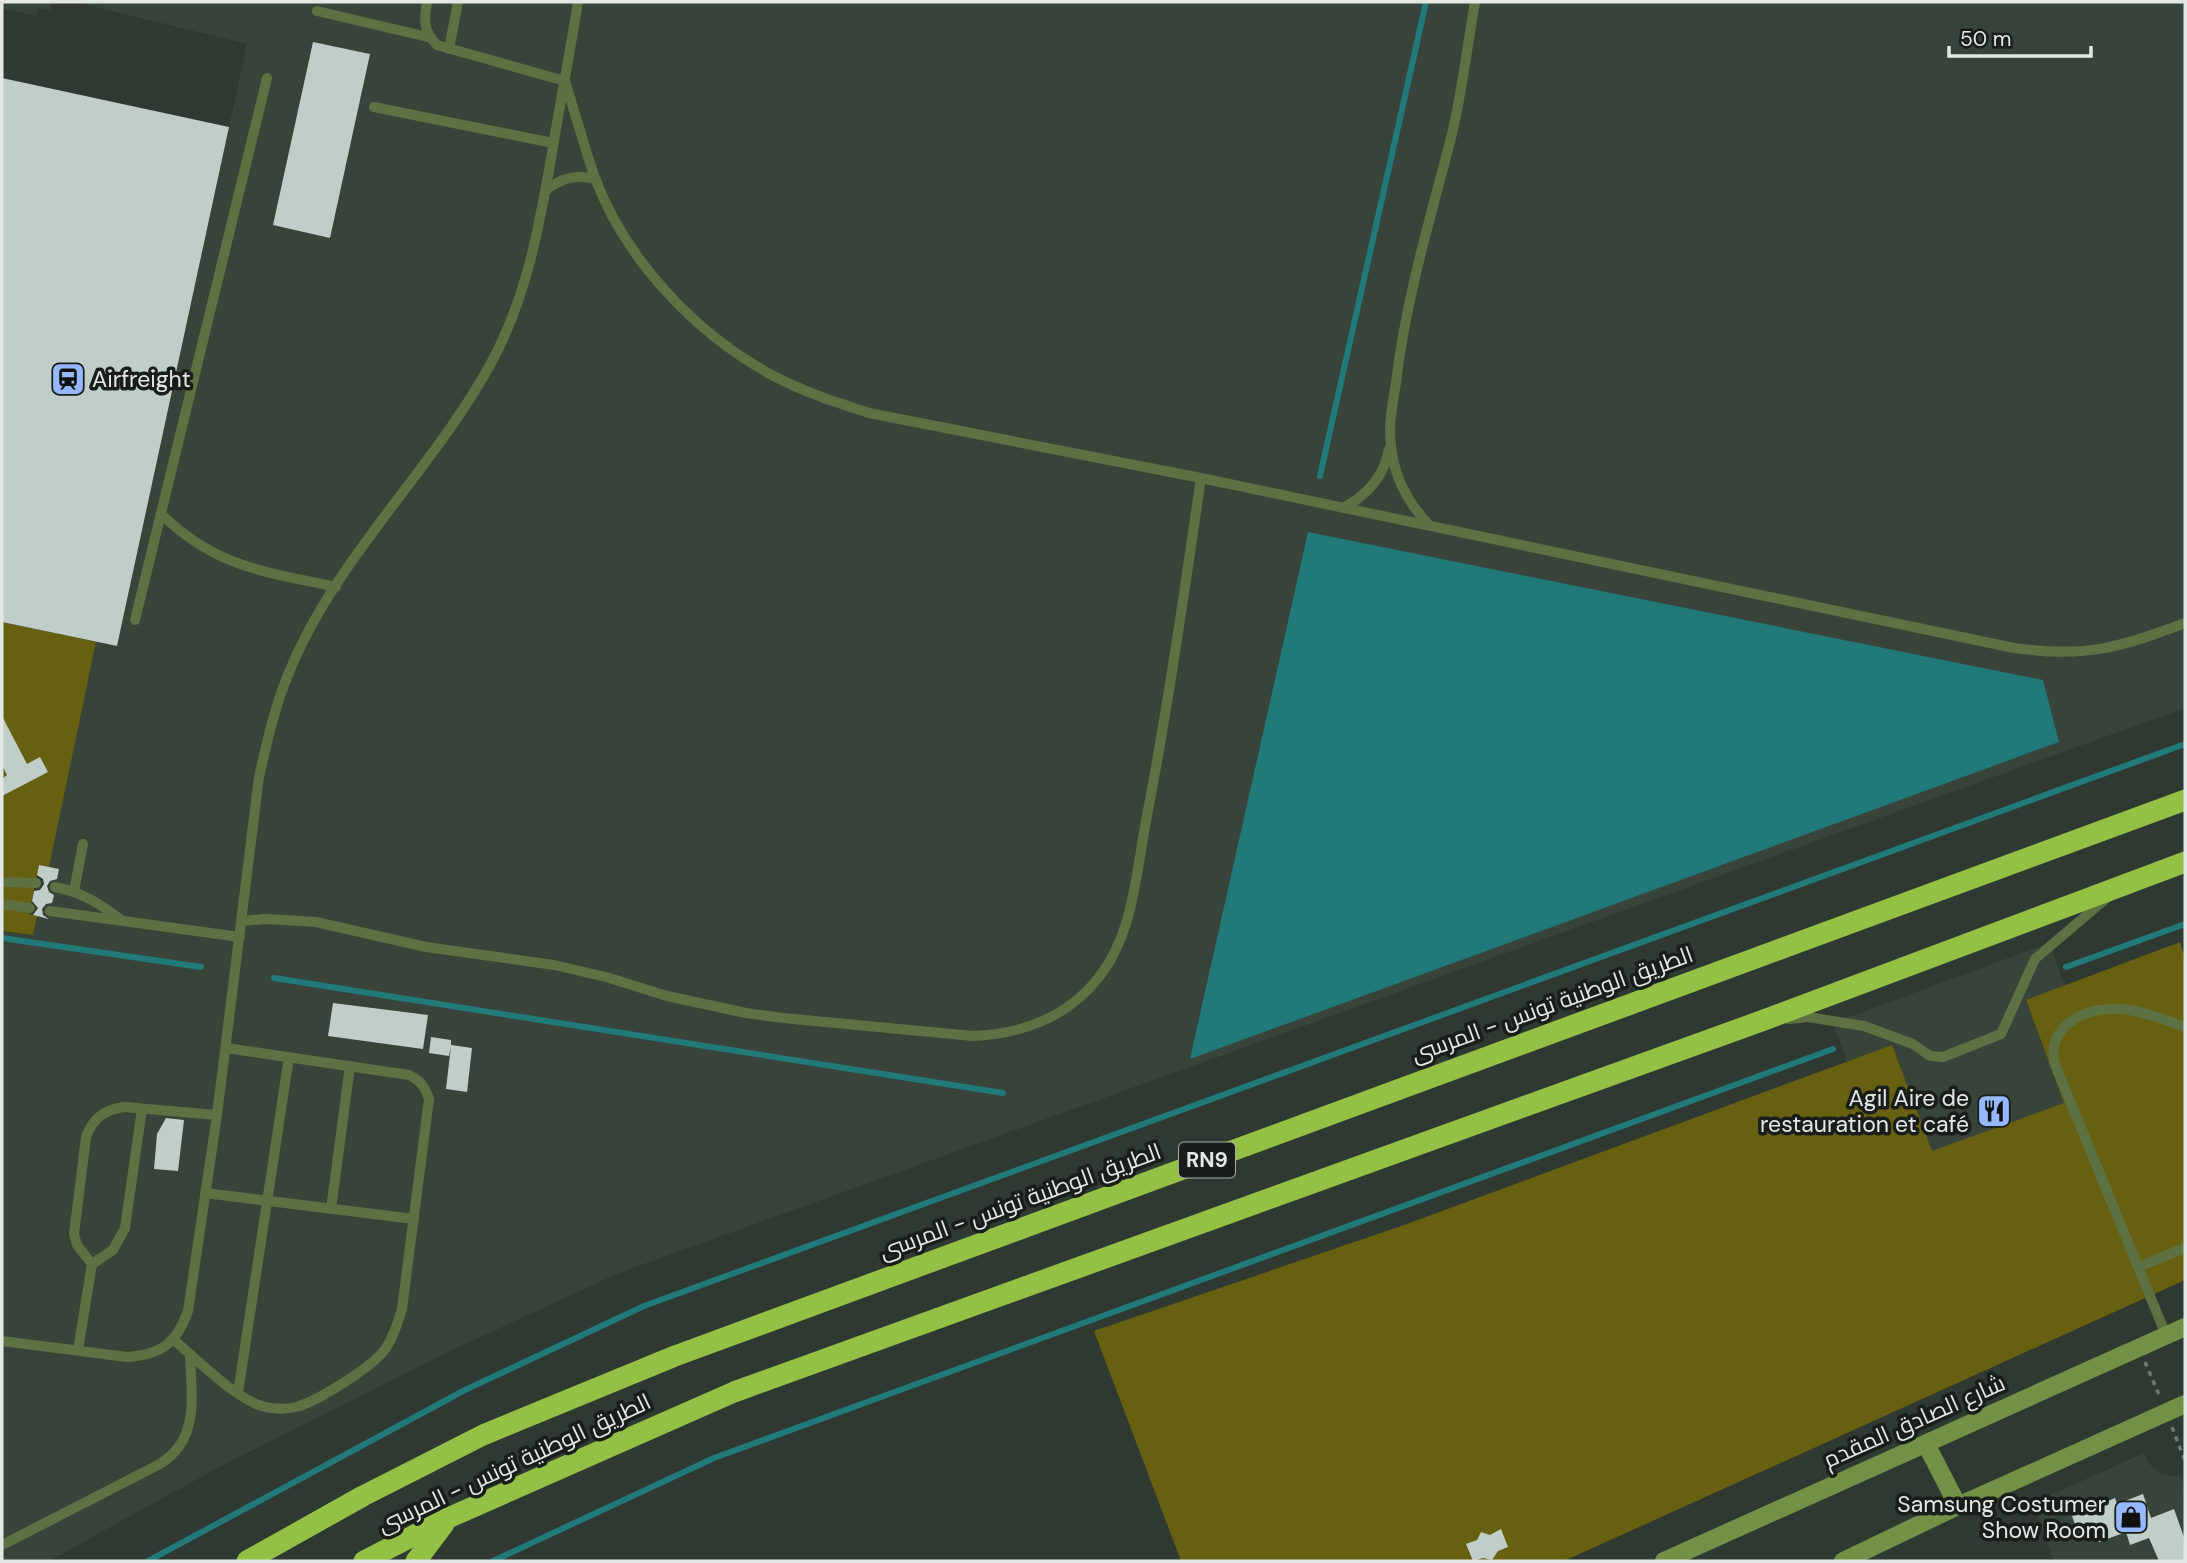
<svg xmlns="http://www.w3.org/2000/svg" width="2187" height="1563" font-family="'DM Sans',Cairo,sans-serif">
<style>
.built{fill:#384439}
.green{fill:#676011}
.water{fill:#21797a}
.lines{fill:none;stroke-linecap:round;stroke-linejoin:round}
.stream{stroke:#21797a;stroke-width:6}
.building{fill:#c0cdc9}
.path{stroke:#707771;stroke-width:3.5;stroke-dasharray:5 5;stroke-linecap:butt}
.lane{stroke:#5d7143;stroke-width:10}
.secondary{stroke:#739146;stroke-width:18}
.highway{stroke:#93c145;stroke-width:21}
.labels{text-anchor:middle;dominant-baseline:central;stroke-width:7;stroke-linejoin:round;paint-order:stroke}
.shield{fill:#1a1e1b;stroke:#a7aba8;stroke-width:2}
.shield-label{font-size:21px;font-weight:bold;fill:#e3e8e4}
.poi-label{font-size:23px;fill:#e3e8e4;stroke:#1a1e1b;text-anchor:end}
.street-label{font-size:23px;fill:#e3e8e4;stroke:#1a1e1b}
</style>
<rect width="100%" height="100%" fill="#2f3831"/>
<g class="built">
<polygon points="2,2 52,2 50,10 38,8 36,16 2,9"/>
<polygon points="75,2 2185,2 2185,708 619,1273 446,1353 212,1471 49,1561 2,1561 2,931 33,935 96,642 117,646 247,44"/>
<polygon points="2049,943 2065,986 2026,1001 2064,1103 1932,1152 1892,1045 1847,1062 1833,1023"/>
<polygon points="2144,1453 2149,1464 2162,1474 2183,1477 2185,1561 2054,1561 2033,1503"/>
</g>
<g class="green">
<polygon points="2,622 96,642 49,867 39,865 29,914 37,916 33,935 2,931"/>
<polygon points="2180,942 2185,958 2185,1280 1564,1561 1181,1561 1094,1331 1407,1224 1892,1045 1932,1151 2064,1103 2026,1000"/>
</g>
<polygon class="water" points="1308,532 2043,680 2059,742 1190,1059"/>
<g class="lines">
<g class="stream">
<polyline points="1320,476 1426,2"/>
<polyline points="2,938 201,967"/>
<polyline points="2066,967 2185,924"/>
<polyline points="274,978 1003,1093"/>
<polyline points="148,1561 465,1390 644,1306 2185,744"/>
<polyline points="493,1561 714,1458 1833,1049"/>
</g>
</g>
<g class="building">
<polygon points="313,42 370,54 330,238 273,225"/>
<polygon points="2,78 229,127 117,646 2,622"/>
<polygon points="2,716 27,764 40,757 48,772 2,796 2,779 7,775 2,765"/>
<polygon points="39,865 59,869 57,879 50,881 47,886 49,892 54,895 52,903 46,904 42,909 43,915 49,919 33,915 38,908 32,901 34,891 40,890 44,884 43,879 37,875"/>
<polygon points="333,1003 428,1015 423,1049 328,1036"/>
<polygon points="431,1037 451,1040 451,1045 472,1048 467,1092 446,1089 451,1046 449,1056 429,1053"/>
<polygon points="166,1118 184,1120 178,1171 154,1169 157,1134"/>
<polygon points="2143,1494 2151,1518 2174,1509 2185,1540 2185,1561 2159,1561 2149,1538 2130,1545 2126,1532 2099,1542 2096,1535 2081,1541 2072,1516 2115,1498 2117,1504"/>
<polygon points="1501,1529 1508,1547 1498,1551 1492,1560 1483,1558 1473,1561 1466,1544 1477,1540 1481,1532 1490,1535"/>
</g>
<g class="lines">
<g class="path">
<polyline points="2145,1362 2160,1397"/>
<polyline points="2172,1427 2185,1461"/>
</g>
<g class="lane">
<path d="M427,2C424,20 423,31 437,45L565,81"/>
<polyline points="317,11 428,37"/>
<polyline points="449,49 458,2"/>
<path d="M565,81C575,113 584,146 595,178C626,260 694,332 770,374C801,391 835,402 869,413L1201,478L2014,648C2085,658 2119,648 2185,623"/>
<polyline points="374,107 553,143"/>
<path d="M545,191C561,178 575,174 596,179"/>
<path d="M1343,508C1368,495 1384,476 1389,449"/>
<path d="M161,514C217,568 263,571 336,587"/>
<path d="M1429,525C1408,503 1394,476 1391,446C1388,424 1393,403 1396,382C1406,299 1430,219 1451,138C1462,94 1467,47 1475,2"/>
<polyline points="135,620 267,78"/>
<polyline points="2,882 36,883"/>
<path d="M55,887C81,892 99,903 120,919"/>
<polyline points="74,891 83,844"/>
<polyline points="2,904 30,908"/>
<polyline points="50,911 240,937"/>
<path d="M242,921L266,919L316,922L426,947L554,965L606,977L667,996L746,1013L783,1018L973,1036C1022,1034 1068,1017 1099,977C1133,934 1136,874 1146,821C1168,707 1184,593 1201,478"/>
<polyline points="1788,1019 1808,1017 1864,1026 1913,1044 1930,1056 1943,1057 2001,1034 2035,959 2108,897"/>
<polyline points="205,1193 414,1219"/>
<polyline points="331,1209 350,1066"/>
<path d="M92,1264L77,1245L74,1234L86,1137C93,1118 104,1110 124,1107L217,1115"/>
<polyline points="92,1264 113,1250 125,1228 142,1109"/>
<polyline points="2138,1267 2185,1248"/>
<path d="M2166,1335L2054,1062C2052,1046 2055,1034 2069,1023C2104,996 2148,1013 2185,1027"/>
<path d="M174,1340C197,1360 227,1390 254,1403C267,1409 283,1410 296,1407C318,1401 374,1366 386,1348C394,1336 398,1322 402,1309L429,1099C425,1087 421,1081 409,1075L226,1048"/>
<path d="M2,1341L127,1357C161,1355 177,1343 188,1311L217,1115L259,777C267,742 274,709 288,675C333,561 431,472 490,365C527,298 539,227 552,153C560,103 570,52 578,2"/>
<polyline points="78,1350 92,1264"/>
<polyline points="238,1393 289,1057"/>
<path d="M2,1545L158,1465C201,1440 191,1396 190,1354"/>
</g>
<g class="secondary">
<polyline points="1926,1444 1958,1506"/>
<polyline points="1664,1561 2185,1327"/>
<polyline points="1843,1561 1958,1506 2185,1404"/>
</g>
<g class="highway">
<polyline points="247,1561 363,1496 483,1435 675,1356 2185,800"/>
<polyline points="364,1561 448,1518 734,1392 1764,1020 2185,862"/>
<polyline points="416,1561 444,1524"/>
</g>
</g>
<defs>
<g id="station-square" transform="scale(1.75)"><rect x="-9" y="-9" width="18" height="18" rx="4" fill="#95b7fd" stroke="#1a1e1b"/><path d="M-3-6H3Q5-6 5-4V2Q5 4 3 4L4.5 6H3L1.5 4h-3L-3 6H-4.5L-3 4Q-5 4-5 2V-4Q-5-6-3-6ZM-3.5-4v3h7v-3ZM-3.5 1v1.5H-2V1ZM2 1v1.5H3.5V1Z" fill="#111"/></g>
<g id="restaurant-square" transform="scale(1.75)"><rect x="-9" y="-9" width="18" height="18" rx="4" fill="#95b7fd" stroke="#1a1e1b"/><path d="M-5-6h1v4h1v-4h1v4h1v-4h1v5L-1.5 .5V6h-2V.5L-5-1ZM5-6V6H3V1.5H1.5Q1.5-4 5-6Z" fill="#111"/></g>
<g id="shop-square" transform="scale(1.75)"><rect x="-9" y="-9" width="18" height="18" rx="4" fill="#95b7fd" stroke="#1a1e1b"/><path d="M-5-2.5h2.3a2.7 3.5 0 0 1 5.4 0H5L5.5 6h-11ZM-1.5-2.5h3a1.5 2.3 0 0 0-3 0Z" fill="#111"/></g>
</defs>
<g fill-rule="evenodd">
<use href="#station-square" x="68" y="379"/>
<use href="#restaurant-square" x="1994" y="1111"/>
<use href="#shop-square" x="2131" y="1517"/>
</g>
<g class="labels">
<rect class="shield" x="1179" y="1142.5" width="56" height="35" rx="5"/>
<g class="shield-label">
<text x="1207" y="1160">RN9</text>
</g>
<g class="poi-label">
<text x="92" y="379" text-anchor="start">Airfreight</text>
<text x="1969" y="1098">Agil Aire de<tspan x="1969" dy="26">restauration et café</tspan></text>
<text x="2106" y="1504">Samsung Costumer<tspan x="2106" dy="26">Show Room</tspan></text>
</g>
<g class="street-label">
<text transform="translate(1552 1004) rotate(-20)">الطريق الوطنية تونس - المرسى</text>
<text transform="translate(1020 1201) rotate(-20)">الطريق الوطنية تونس - المرسى</text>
<text transform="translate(1914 1421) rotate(-24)">شارع الصادق المقدم</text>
<text transform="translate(514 1463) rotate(-25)">الطريق الوطنية تونس - المرسى</text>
</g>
</g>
<rect width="2187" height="1563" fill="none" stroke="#e3e8e4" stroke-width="7"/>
<path d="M1949 46v10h142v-10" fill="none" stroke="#e3e8e4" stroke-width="3.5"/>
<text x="1960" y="46" font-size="21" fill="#e3e8e4" stroke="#1a1e1b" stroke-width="5" paint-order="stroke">50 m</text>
</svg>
